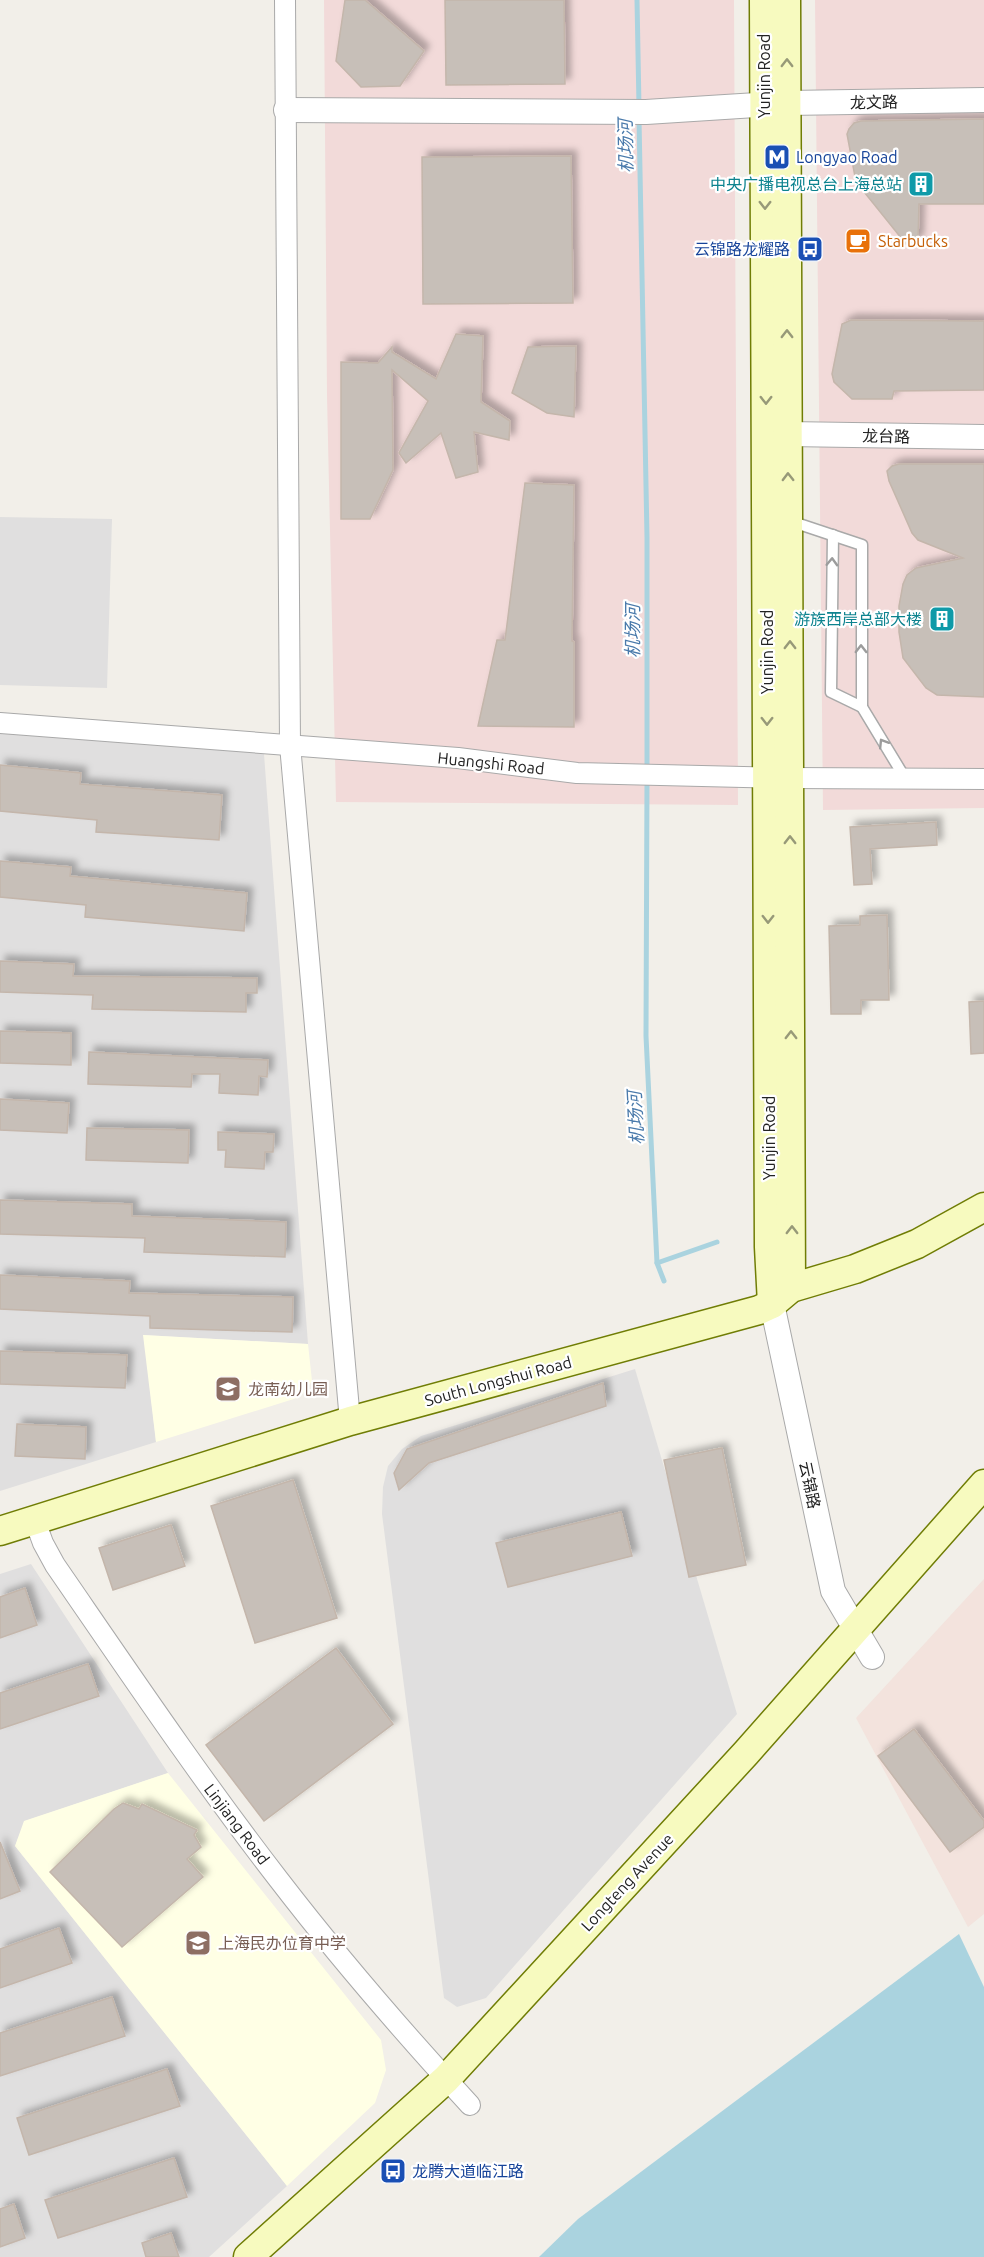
<svg xmlns="http://www.w3.org/2000/svg" width="984" height="2257" font-family="Ubuntu,'Noto Sans SC',sans-serif">
<style>
.residential{fill:#e0dfdf}
.commercial{fill:#f2dad9}
.education{fill:#ffffe5}
.military{fill:#f3e3dd}
.water{fill:#aad3df}
.lines{fill:none;stroke-linecap:round;stroke-linejoin:round}
.stream{stroke:#aad3df;stroke-width:5}
.building{fill:#c7bfb8;stroke:#c4b6ab;stroke-width:1.5;filter:url(#shadow)}
.service-casing{stroke:#a9a9a9;stroke-width:13}
.minor-casing{stroke:#a9a9a9;stroke-width:22}
.tertiary-casing{stroke:#a9a9a9;stroke-width:26}
.secondary-casing{stroke:#707d05;stroke-width:31}
.service{stroke:#fff;stroke-width:10}
.minor{stroke:#fff;stroke-width:20}
.tertiary{stroke:#fff;stroke-width:24}
.secondary{stroke:#f7fabf;stroke-width:28}
.oneway{stroke:#979978}
.oneway2{stroke:#9c9c9c}
.labels{text-anchor:middle;dominant-baseline:central;stroke-width:4.5;stroke-linejoin:round;paint-order:stroke}
.street-label{font-size:16px;fill:#222;stroke:#fff}
.transit-label{font-size:16px;fill:#164399;stroke:#fff;text-anchor:start}
.culture-label{font-size:16px;fill:#0d838f;stroke:#fff;text-anchor:end}
.food-label{font-size:16px;fill:#c56008;stroke:#fff;text-anchor:start}
.education-label{font-size:16px;fill:#785e54;stroke:#fff;text-anchor:start}
.water-label{font-size:18px;font-style:italic;fill:#4a7aab;stroke:#fff}
</style>
<defs>
<filter id="shadow"><feDropShadow dx="5.5" dy="-5.5" stdDeviation="3" flood-color="#0004"/></filter>
</defs>
<rect width="100%" height="100%" fill="#f2efe9"/>
<g class="residential">
<polygon points="0,517 112,519 107,688 0,685"/>
<polygon points="0,713 238,731 264,754 308,1344 144,1335 156,1442 0,1491"/>
<polygon points="635,1369 737,1714 486,1998 457,2007 444,1998 382,1514 383,1487 388,1466 402,1449 421,1436"/>
<polygon points="31,1564 168,1773 25,1821 15,1846 287,2186 209,2257 0,2257 0,1574"/>
</g>
<g class="commercial">
<polygon points="324,0 734,0 738,805 336,802 327,395"/>
<polygon points="815,0 984,0 984,808 823,810"/>
</g>
<g class="education">
<polygon points="143,1335 308,1344 312,1381 300,1397 156,1442"/>
<polygon points="168,1773 381,2040 386,2070 375,2103 287,2186 15,1846 24,1821"/>
</g>
<polygon class="military" points="984,1579 984,1914 968,1927 856,1718"/>
<polygon class="water" points="959,1934 984,1987 984,2257 539,2257 578,2219"/>
<g class="lines">
<g class="stream">
<polyline points="637,0 639,106"/>
<polyline points="639,119 647,537 647,769"/>
<polyline points="647,779 646,1036 657,1263 664,1281"/>
<polyline points="657,1263 717,1242"/>
</g>
</g>
<g class="building">
<polygon points="345,0 365,0 424,51 400,86 361,87 336,61"/>
<polygon points="445,0 564,0 565,84 446,85"/>
<polygon points="984,119 984,204 919,204 918,239 912,245 906,244 856,182 847,134 849,129 854,123 861,121"/>
<polygon points="571,156 573,303 423,304 422,157"/>
<polygon points="851,320 984,321 984,390 894,391 892,399 852,399 834,382 832,374 842,324"/>
<polygon points="456,334 483,336 481,402 510,421 509,440 474,432 478,472 456,478 441,433 406,463 399,453 428,401 392,370 393,470 370,519 341,519 341,362 378,363 392,347 392,352 436,379"/>
<polygon points="576,346 574,417 547,413 512,393 528,347"/>
<polygon points="899,464 984,464 984,697 937,695 926,688 903,658 899,632 899,606 903,584 907,575 916,568 963,558 918,540 912,533 889,481 887,471 892,466"/>
<polygon points="525,483 574,485 572,641 574,642 574,727 478,726 497,640 505,640"/>
<polygon points="0,765 81,773 80,784 222,795 219,840 96,832 97,820 0,811"/>
<polygon points="936,822 937,845 870,849 872,884 854,885 850,827"/>
<polygon points="0,861 71,867 70,876 247,893 244,931 85,917 86,905 0,897"/>
<polygon points="887,915 889,1000 861,1000 861,1014 831,1014 829,926 860,925 860,916"/>
<polygon points="0,961 74,964 73,976 257,978 257,993 246,993 246,1012 92,1009 93,995 0,992"/>
<polygon points="984,1001 984,1053 971,1054 969,1002"/>
<polygon points="0,1031 71,1033 71,1065 0,1063"/>
<polygon points="89,1052 268,1060 267,1077 259,1076 258,1095 219,1093 220,1074 192,1074 191,1087 88,1084"/>
<polygon points="0,1099 69,1103 67,1133 0,1130"/>
<polygon points="87,1128 189,1130 188,1163 86,1160"/>
<polygon points="218,1132 274,1134 273,1152 265,1152 264,1169 225,1167 226,1150 218,1150"/>
<polygon points="0,1200 132,1204 132,1216 286,1222 285,1257 144,1252 145,1238 0,1234"/>
<polygon points="0,1275 130,1281 129,1293 293,1297 292,1332 150,1328 150,1316 0,1309"/>
<polygon points="0,1351 127,1355 125,1388 0,1384"/>
<polygon points="603,1383 606,1406 429,1463 399,1490 394,1473 407,1449"/>
<polygon points="17,1424 86,1427 85,1459 15,1456"/>
<polygon points="722,1448 746,1565 689,1577 664,1460"/>
<polygon points="293,1480 337,1618 255,1643 211,1506"/>
<polygon points="621,1512 632,1556 508,1587 496,1543"/>
<polygon points="171,1525 185,1566 113,1590 99,1548"/>
<polygon points="25,1588 37,1625 0,1638 0,1597"/>
<polygon points="336,1648 393,1724 264,1821 206,1745"/>
<polygon points="88,1664 99,1696 0,1729 0,1693"/>
<polygon points="914,1729 984,1821 984,1827 950,1852 878,1756"/>
<polygon points="123,1803 139,1809 142,1804 197,1830 194,1835 201,1847 187,1859 203,1877 122,1947 50,1872 114,1809"/>
<polygon points="0,1842 20,1891 0,1899"/>
<polygon points="59,1928 72,1963 0,1988 0,1949"/>
<polygon points="112,1997 125,2036 0,2076 0,2033"/>
<polygon points="167,2069 180,2106 29,2155 17,2118"/>
<polygon points="174,2158 187,2197 58,2238 45,2200"/>
<polygon points="14,2204 25,2238 0,2247 0,2209"/>
<polygon points="171,2233 179,2257 146,2257 142,2243"/>
</g>
<g class="lines">
<g class="service-casing">
<g id="service">
<polyline points="790,521 862,545 862,707 905,778"/>
<polyline points="833,535 831,692 862,707"/>
</g>
</g>
<g class="minor-casing">
<g id="minor">
<polyline points="285,0 290,745 350,1421"/>
<polyline points="0,723 458,758 577,773 790,778 984,779"/>
<path d="M35,1521L43,1543L55,1565C128,1671 200,1778 279,1880C339,1958 403,2032 470,2105"/>
</g>
</g>
<g class="tertiary-casing">
<g id="tertiary">
<polyline points="286,110 646,112 787,103 984,100"/>
<polyline points="787,434 984,437"/>
<polyline points="772,1304 833,1591 872,1657"/>
</g>
</g>
<g class="secondary-casing">
<g id="secondary">
<polyline points="764,0 769,1247 772,1304"/>
<polyline points="786,0 791,1288"/>
<polyline points="0,1531 350,1421 759,1310 772,1304 791,1288 855,1269 917,1244 984,1207"/>
<polyline points="248,2257 446,2079 746,1753 984,1484"/>
</g>
</g>
<use href="#service" class="service"/>
<use href="#minor" class="minor"/>
<use href="#tertiary" class="tertiary"/>
<use href="#secondary" class="secondary"/>
</g>
<defs><path id="oneway-chevron" d="M-2-3.5L2.5 0L-2 3.5" fill="none" stroke-width="1.6" stroke-linecap="round" stroke-linejoin="round" transform="scale(1.5)"/></defs>
<g class="oneway">
<use href="#oneway-chevron" transform="translate(787 63) rotate(-90)"/>
<use href="#oneway-chevron" transform="translate(765 205) rotate(90)"/>
<use href="#oneway-chevron" transform="translate(787 334) rotate(-90)"/>
<use href="#oneway-chevron" transform="translate(766 400) rotate(90)"/>
<use href="#oneway-chevron" transform="translate(788 477) rotate(-91)"/>
<use href="#oneway-chevron" transform="translate(790 645) rotate(-90)"/>
<use href="#oneway-chevron" transform="translate(767 721) rotate(90)"/>
<use href="#oneway-chevron" transform="translate(790 840) rotate(-90)"/>
<use href="#oneway-chevron" transform="translate(768 919) rotate(90)"/>
<use href="#oneway-chevron" transform="translate(791 1035) rotate(-90)"/>
<use href="#oneway-chevron" transform="translate(792 1230) rotate(-90)"/>
</g>
<g class="oneway2">
<use href="#oneway-chevron" transform="translate(832 562) rotate(-88)"/>
<use href="#oneway-chevron" transform="translate(861 649) rotate(-90)"/>
<use href="#oneway-chevron" transform="translate(883 743) rotate(-122)"/>
</g>
<defs>
<g id="metro-square" transform="scale(1.35)"><rect x="-9" y="-9" width="18" height="18" rx="4" fill="#1a4fb4" stroke="#fff"/><path d="M-5.5 5V-5H-3L0 0L3-5H5.5V5H3V-.5L0 4L-3-.5V5Z" fill="#fff"/></g>
<g id="building-square" transform="scale(1.35)"><rect x="-9" y="-9" width="18" height="18" rx="4" fill="#0f9aa8" stroke="#fff"/><path d="M-4-6H4V6H1V3H-1V6H-4ZM-2.5-4.3h1.7v1.8h-1.7ZM.8-4.3h1.7v1.8H.8ZM-2.5-1h1.7V.8h-1.7ZM.8-1h1.7V.8H.8Z" fill="#fff"/></g>
<g id="cafe-square" transform="scale(1.35)"><rect x="-9" y="-9" width="18" height="18" rx="4" fill="#e8710a" stroke="#fff"/><path d="M-5.5-4.5H6V0H3Q3 3.5 0 3.5H-2.5Q-5.5 3.5-5.5 0ZM3-3.2v2h1.7v-2ZM-6 4.5H4V6H-6Z" fill="#fff"/></g>
<g id="bus-square" transform="scale(1.35)"><rect x="-9" y="-9" width="18" height="18" rx="4" fill="#1a4fb4" stroke="#fff"/><path d="M-5-6H5V4H4V6H2V4H-2V6H-4V4H-5ZM-3.5-4V0h7V-4ZM-3.5 1.2v1.5H-2V1.2ZM2 1.2v1.5H3.5V1.2Z" fill="#fff"/></g>
<g id="school-square" transform="scale(1.35)"><rect x="-9" y="-9" width="18" height="18" rx="4" fill="#8d6e63" stroke="#fff"/><path d="M0-5L7-2L0 1L-7-2ZM-4 1L0 2.5L4 1V4Q0 6-4 4Z" fill="#fff"/></g>
</defs>
<g fill-rule="evenodd">
<use href="#metro-square" x="777" y="157"/>
<use href="#building-square" x="921" y="184"/>
<use href="#cafe-square" x="858" y="241"/>
<use href="#bus-square" x="810" y="249"/>
<use href="#building-square" x="942" y="619"/>
<use href="#school-square" x="228" y="1389"/>
<use href="#school-square" x="198" y="1943"/>
<use href="#bus-square" x="393" y="2171"/>
</g>
<g class="labels">
<g class="street-label">
<text transform="translate(764 76) rotate(-90)">Yunjin Road</text>
<text transform="translate(874 102) rotate(-1)">龙文路</text>
<text transform="translate(886 436) rotate(1)">龙台路</text>
<text transform="translate(767 652) rotate(-90)">Yunjin Road</text>
<text transform="translate(491 763) rotate(6)">Huangshi Road</text>
<text transform="translate(769 1138) rotate(-90)">Yunjin Road</text>
<text transform="translate(498 1381) rotate(-15)">South Longshui Road</text>
<text transform="translate(810 1485) rotate(78)">云锦路</text>
<text transform="translate(237 1824) rotate(53)">Linjiang Road</text>
<text transform="translate(627 1882) rotate(-47)">Longteng Avenue</text>
</g>
<g class="transit-label">
<text x="796" y="157">Longyao Road</text>
<text x="790" y="249" text-anchor="end">云锦路龙耀路</text>
<text x="412" y="2171">龙腾大道临江路</text>
</g>
<g class="culture-label">
<text x="902" y="184">中央广播电视总台上海总站</text>
<text x="922" y="619">游族西岸总部大楼</text>
</g>
<g class="food-label">
<text x="878" y="241">Starbucks</text>
</g>
<g class="education-label">
<text x="248" y="1389">龙南幼儿园</text>
<text x="218" y="1943">上海民办位育中学</text>
</g>
<g class="water-label">
<text transform="translate(625 146) rotate(-91)">机场河</text>
<text transform="translate(632 631) rotate(-90)">机场河</text>
<text transform="translate(635 1118) rotate(-93)">机场河</text>
</g>
</g>
</svg>
